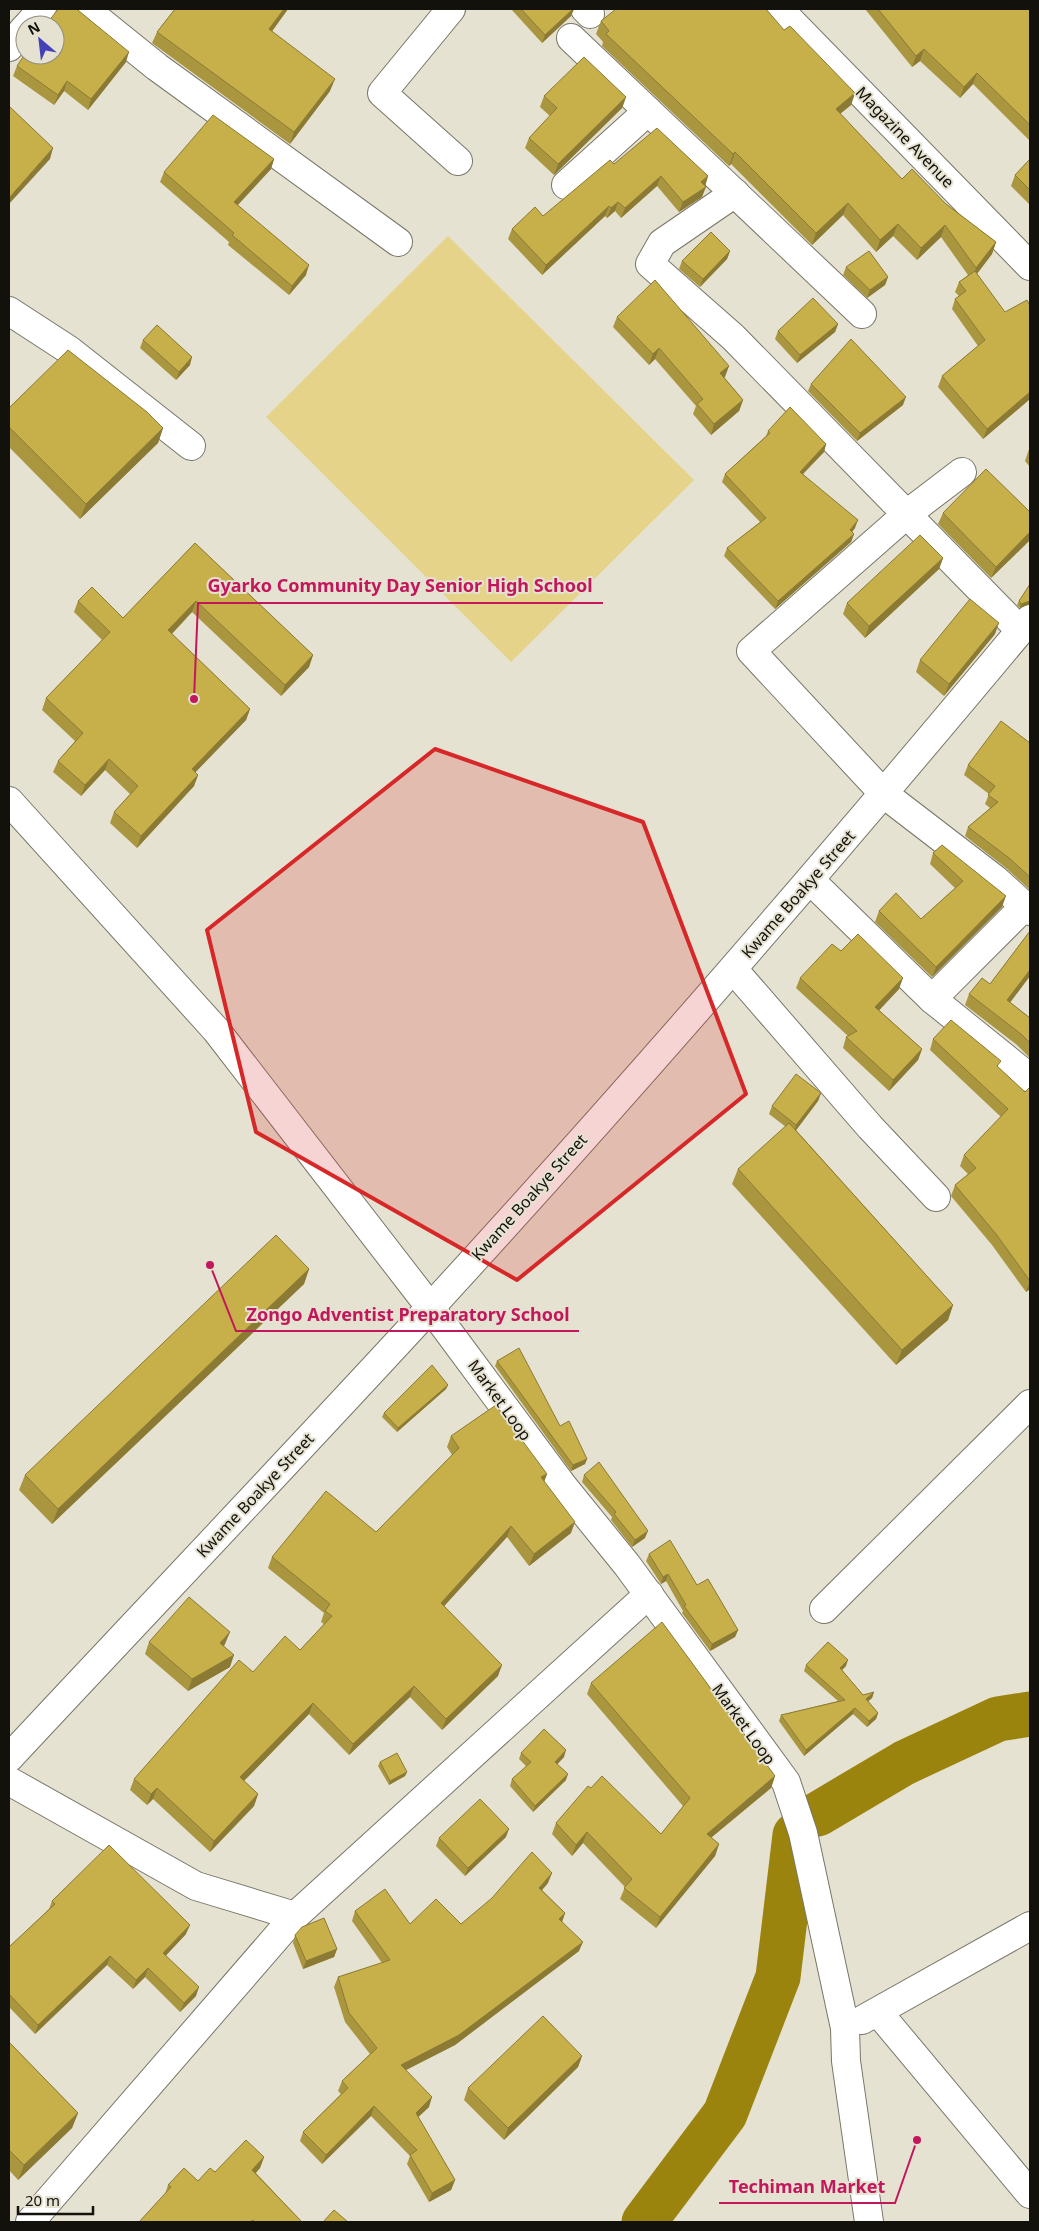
<svg xmlns="http://www.w3.org/2000/svg" width="1039" height="2231" font-family="'Noto Sans',sans-serif">
<style>
.green{fill:#e5d389}
.lines{fill:none;stroke-linecap:round;stroke-linejoin:round}
.river{stroke:#9b840e;stroke-width:45}
.minor-casing{stroke:#797668;stroke-width:30}
.minor{stroke:#fff;stroke-width:28}
.wall{fill:#ab9640}
.shaded-wall{fill:#8b7a34}
.building{fill:#c7af4a;stroke:#8b7a34}
.marked{fill:#d62828;fill-opacity:0.2;stroke:#d62828;stroke-width:4;stroke-linejoin:round}
.labels{text-anchor:middle;dominant-baseline:central;stroke-width:4;stroke-linejoin:round;paint-order:stroke}
.street-label{font-size:16px;fill:#12110b;stroke:#e6e2d2}
.leader{fill:none;stroke:#c2185b;stroke-width:2}
.callout-dot{fill:#c2185b;stroke:#e6e2d2;stroke-width:2}
.callout-label{font-size:18px;text-anchor:middle;font-weight:bold;fill:#c2185b;stroke:#e6e2d2;stroke-width:4;stroke-linejoin:round;paint-order:stroke}
</style>
<rect width="100%" height="100%" fill="#e6e2d2"/>
<polygon class="green" points="448,236 694,480 511,662 266,417"/>
<g class="lines">
<g class="river">
<polyline points="818,1814 904,1763 998,1719 1030,1714"/>
<polyline points="644,2222 725,2114 778,1977 795,1835"/>
</g>
<g class="minor-casing">
<g id="minor">
<polyline points="85,9 157,67 398,242"/>
<polyline points="451,9 382,93 458,161"/>
<polyline points="585,9 590,14"/>
<polyline points="779,9 1030,266"/>
<polyline points="28,25 42,9"/>
<polyline points="571,38 862,314"/>
<polyline points="9,47 25,28"/>
<polyline points="566,185 648,111"/>
<polyline points="735,193 662,243 650,264 733,337 1020,630"/>
<polyline points="9,311 69,350 191,446"/>
<polyline points="962,472 907,514 751,651 884,794 996,880 1030,911"/>
<polyline points="9,801 216,1030 430,1307 563,1486 627,1565 786,1782 803,1833 845,2028 846,2061 869,2222"/>
<polyline points="810,880 932,999 1030,1078"/>
<polyline points="733,969 870,1127 936,1197"/>
<polyline points="932,999 1025,906"/>
<polyline points="824,1609 1030,1404"/>
<path d="M9,1758C149,1608 290,1460 429,1309C636,1084 835,853 1030,619"/>
<polyline points="9,1781 196,1886 295,1916 649,1594"/>
<polyline points="878,2012 1030,2194"/>
<polyline points="862,2020 1030,1926"/>
<polyline points="30,2222 295,1916"/>
</g>
</g>
<use href="#minor" class="minor"/>
</g>
<g class="wall">
<polygon points="175,9 288,9 272,31 330,91 290,144 152,43 157,32"/>
<polygon points="511,9 574,9 571,16 542,43"/>
<polygon points="865,9 1030,9 1030,141 973,84 960,98 920,61 912,67"/>
<polygon points="601,21 784,30 855,93 851,105 840,114 902,179 946,204 996,242 992,254 977,274 1030,399 983,439 938,387 942,376 978,346 952,309 955,299 959,296 955,292 959,282 968,275 941,237 917,260 893,236 876,252 843,215 812,245 731,164 729,166 602,46 603,42 596,34"/>
<polygon points="126,62 88,110 64,91 54,105 13,76 17,66"/>
<polygon points="544,96 626,97 622,108 554,175 525,148 529,138 550,116 540,107"/>
<polygon points="274,159 271,169 238,205 306,275 289,295 228,245 229,242 160,182 164,172"/>
<polygon points="1030,159 1030,205 1011,186 1015,175"/>
<polygon points="614,164 708,176 702,197 679,212 657,186 621,218 615,211 607,218 605,216 542,275 508,239 512,229 543,216"/>
<polygon points="730,251 727,259 700,287 679,269 682,261"/>
<polygon points="846,267 888,277 885,285 867,298 843,275"/>
<polygon points="617,317 729,366 724,377 743,400 739,411 711,435 693,414 696,406 655,359 649,365 613,327"/>
<polygon points="838,324 835,332 797,363 775,339 778,331"/>
<polygon points="143,340 190,365 176,380 140,348"/>
<polygon points="811,384 903,405 857,441 808,391"/>
<polygon points="9,408 163,428 158,443 80,519 9,447"/>
<polygon points="768,431 826,444 824,452 803,474 855,528 852,532 854,534 851,542 775,609 724,556 727,548 760,522 722,482 725,474 766,436"/>
<polygon points="1030,448 1030,467 1025,461 1029,449"/>
<polygon points="1030,512 1030,540 991,578 938,524 943,513"/>
<polygon points="195,543 313,655 309,667 281,696 192,612 172,634 250,709 246,720 195,772 198,775 194,786 137,848 110,823 114,812 130,794 105,770 81,796 53,772 58,761 75,741 42,710 46,698 102,640 74,612 78,601 123,618"/>
<polygon points="943,558 939,569 865,638 843,614 847,603"/>
<polygon points="1030,584 1030,604 1020,608 1017,605 1019,601"/>
<polygon points="995,634 944,696 916,672 920,660"/>
<polygon points="1030,743 1030,890 1006,868 965,836 968,827 990,808 985,804 989,794 964,775 968,765"/>
<polygon points="933,853 1002,907 932,977 875,922 879,911 921,919 955,888 930,864"/>
<polygon points="1030,931 1030,976 1010,1002 1030,1018 1030,1058 1017,1045 965,1005 969,994 990,984"/>
<polygon points="841,951 899,989 879,1010 922,1049 918,1060 889,1091 843,1048 846,1037 848,1036 796,988 800,978"/>
<polygon points="933,1039 998,1067 1025,1092 1030,1289 1026,1292 992,1245 951,1196 955,1185 968,1174 960,1166 964,1155 1001,1117 930,1050"/>
<polygon points="821,1093 818,1101 796,1130 953,1305 948,1320 896,1365 732,1184 738,1169 786,1127 769,1114 772,1106"/>
<polygon points="309,1269 304,1284 52,1524 19,1490 25,1475"/>
<polygon points="497,1361 560,1426 587,1459 585,1464 571,1471 495,1366"/>
<polygon points="448,1385 446,1389 397,1432 382,1417 384,1413"/>
<polygon points="451,1436 547,1474 544,1481 571,1533 529,1566 507,1537 444,1606 498,1676 442,1730 410,1697 349,1755 309,1714 244,1781 258,1794 254,1806 210,1852 153,1799 147,1805 130,1790 134,1779 253,1672 300,1650 324,1624 321,1622 324,1613 268,1568 272,1557 376,1532 452,1455 447,1447"/>
<polygon points="584,1475 645,1538 632,1547 611,1520 612,1517 582,1482"/>
<polygon points="649,1554 697,1585 738,1630 735,1637 710,1651 682,1613 683,1611 666,1581 661,1584 646,1561"/>
<polygon points="149,1642 225,1644 224,1646 230,1667 188,1691 145,1654"/>
<polygon points="806,1665 846,1666 842,1670 863,1695 874,1692 872,1698 868,1701 878,1713 876,1719 867,1727 853,1714 804,1756 779,1721 781,1715 838,1701 804,1671"/>
<polygon points="591,1683 775,1776 771,1788 711,1838 719,1844 715,1856 656,1928 620,1899 625,1887 583,1843 572,1856 552,1834 556,1823 591,1788 661,1834 683,1806 587,1694"/>
<polygon points="521,1753 564,1757 557,1764 566,1780 533,1812 510,1786 512,1779 527,1767 519,1759"/>
<polygon points="380,1762 407,1772 405,1776 389,1785 378,1766"/>
<polygon points="506,1837 465,1876 436,1846 439,1838"/>
<polygon points="548,1883 542,1890 565,1913 562,1922 579,1951 455,2045 406,2070 429,2107 418,2117 455,2180 451,2190 429,2202 407,2164 410,2156 371,2116 322,2164 300,2141 303,2132 341,2094 338,2091 342,2081 370,2054 345,2022 334,1987 338,1977 382,1963 352,1921 355,1911 410,1924 461,1924"/>
<polygon points="52,1901 186,1934 166,1955 196,1996 180,2012 145,1977 133,1989 107,1965 35,2034 9,2007 9,1947 49,1909"/>
<polygon points="295,1935 337,1949 334,1957 303,1969 293,1943"/>
<polygon points="9,2042 78,2113 72,2128 18,2180 9,2170"/>
<polygon points="582,2056 578,2067 504,2140 464,2100 468,2088"/>
<polygon points="264,2157 260,2168 256,2173 302,2222 139,2222 165,2194 168,2185 198,2181 215,2172"/>
</g>
<g class="shaded-wall">
<polygon points="284,9 288,9 265,41 269,29"/>
<polygon points="573,9 574,9 571,16 542,43 545,35"/>
<polygon points="924,49 920,61 912,67 916,56"/>
<polygon points="129,52 126,62 88,110 91,99"/>
<polygon points="977,73 973,84 960,98 964,87"/>
<polygon points="335,79 330,91 290,144 294,132"/>
<polygon points="67,81 64,91 54,105 58,95"/>
<polygon points="855,93 851,105 831,121 836,109"/>
<polygon points="626,97 622,108 554,175 558,164"/>
<polygon points="53,148 50,159 9,204 9,198"/>
<polygon points="735,152 731,164 729,166 733,154"/>
<polygon points="274,159 271,169 231,212 234,202"/>
<polygon points="661,176 657,186 621,218 625,208"/>
<polygon points="708,176 705,186 701,182"/>
<polygon points="706,187 702,197 679,212 683,202"/>
<polygon points="618,202 615,211 607,218 611,208"/>
<polygon points="848,203 843,215 812,245 816,233"/>
<polygon points="609,206 605,216 542,275 546,265"/>
<polygon points="898,224 893,236 876,252 880,240"/>
<polygon points="945,225 941,237 917,260 921,248"/>
<polygon points="996,242 992,254 972,280 976,268"/>
<polygon points="730,251 727,259 700,287 703,279"/>
<polygon points="309,265 306,275 289,295 292,286"/>
<polygon points="888,277 885,285 867,298 870,290"/>
<polygon points="838,324 835,332 797,363 800,355"/>
<polygon points="659,348 655,359 649,365 653,354"/>
<polygon points="192,357 190,365 176,380 179,372"/>
<polygon points="729,366 725,377 717,383 720,373"/>
<polygon points="1030,392 1030,399 983,439 987,429"/>
<polygon points="906,397 903,405 857,441 860,433"/>
<polygon points="743,400 739,411 711,435 714,424"/>
<polygon points="163,428 158,443 80,519 86,504"/>
<polygon points="826,444 824,452 797,480 800,472"/>
<polygon points="858,520 855,528 847,538 850,530"/>
<polygon points="1030,532 1030,540 991,578 996,567"/>
<polygon points="854,534 851,542 775,609 778,601"/>
<polygon points="943,558 939,569 865,638 869,626"/>
<polygon points="196,601 192,612 164,642 168,630"/>
<polygon points="1030,601 1030,604 1020,608 1021,604"/>
<polygon points="999,623 995,634 944,696 949,684"/>
<polygon points="313,655 309,667 281,696 285,685"/>
<polygon points="250,709 246,720 188,780 192,769"/>
<polygon points="109,759 105,770 81,796 85,785"/>
<polygon points="198,775 194,786 137,848 141,836"/>
<polygon points="1006,896 1002,907 932,977 936,967"/>
<polygon points="1030,970 1030,976 1003,1012 1007,1000"/>
<polygon points="903,978 899,989 872,1018 875,1007"/>
<polygon points="922,1049 918,1060 889,1091 893,1080"/>
<polygon points="821,1093 818,1101 794,1133 796,1125"/>
<polygon points="309,1269 304,1284 52,1524 58,1509"/>
<polygon points="1030,1281 1030,1289 1026,1292"/>
<polygon points="953,1305 948,1320 896,1365 902,1350"/>
<polygon points="448,1385 446,1389 397,1432 398,1428"/>
<polygon points="587,1459 585,1464 571,1471 573,1465"/>
<polygon points="547,1474 543,1485 541,1477"/>
<polygon points="575,1522 571,1533 529,1566 534,1554"/>
<polygon points="511,1526 507,1537 437,1614 441,1603"/>
<polygon points="648,1531 645,1538 632,1547 635,1540"/>
<polygon points="668,1574 666,1581 661,1584 663,1577"/>
<polygon points="738,1630 735,1637 710,1651 712,1644"/>
<polygon points="230,1632 225,1644 216,1655 220,1643"/>
<polygon points="234,1655 230,1667 188,1691 192,1679"/>
<polygon points="848,1660 846,1666 838,1674 840,1668"/>
<polygon points="502,1665 498,1676 442,1730 446,1719"/>
<polygon points="414,1686 410,1697 349,1755 353,1744"/>
<polygon points="874,1692 872,1698 864,1705 866,1699"/>
<polygon points="313,1703 309,1714 236,1789 240,1777"/>
<polygon points="855,1708 853,1714 804,1756 806,1750"/>
<polygon points="878,1713 876,1719 867,1727 869,1721"/>
<polygon points="566,1750 564,1757 553,1769 555,1762"/>
<polygon points="407,1772 405,1776 389,1785 390,1781"/>
<polygon points="568,1774 566,1780 533,1812 535,1806"/>
<polygon points="775,1776 771,1788 702,1845 707,1834"/>
<polygon points="157,1788 153,1799 147,1805 151,1794"/>
<polygon points="258,1794 254,1806 210,1852 214,1841"/>
<polygon points="509,1829 506,1837 465,1876 468,1868"/>
<polygon points="587,1832 583,1843 572,1856 576,1845"/>
<polygon points="719,1844 715,1856 656,1928 660,1917"/>
<polygon points="552,1873 548,1883 536,1897 539,1888"/>
<polygon points="565,1913 562,1922 559,1919"/>
<polygon points="190,1925 186,1934 160,1962 163,1953"/>
<polygon points="583,1942 579,1951 455,2045 398,2074 401,2065"/>
<polygon points="337,1949 334,1957 303,1969 306,1961"/>
<polygon points="110,1956 107,1965 35,2034 38,2025"/>
<polygon points="148,1968 145,1977 133,1989 136,1980"/>
<polygon points="199,1987 196,1996 180,2012 184,2003"/>
<polygon points="582,2056 578,2067 504,2140 508,2128"/>
<polygon points="432,2097 429,2107 412,2123 416,2113"/>
<polygon points="374,2106 371,2116 322,2164 326,2155"/>
<polygon points="78,2113 72,2128 18,2180 24,2165"/>
<polygon points="264,2157 260,2168 248,2181 252,2170"/>
<polygon points="455,2180 451,2190 429,2202 432,2193"/>
</g>
<g class="building">
<polygon points="58,9 77,9 79,11 129,52 91,99 67,81 58,95 17,66 25,54 55,55 55,25 46,25"/>
<polygon points="175,9 284,9 269,29 335,79 294,132 157,32"/>
<polygon points="521,9 573,9 545,35"/>
<polygon points="616,9 766,9 784,30 790,26 855,93 836,109 902,179 912,169 946,204 996,242 976,268 945,225 921,248 898,224 880,240 848,203 816,233 735,152 733,154 606,34 609,31 601,21"/>
<polygon points="878,9 1030,9 1030,125 977,73 964,87 924,49 916,56"/>
<polygon points="584,57 626,97 558,164 529,138 557,108 544,96"/>
<polygon points="9,106 53,148 9,198"/>
<polygon points="213,115 274,159 234,202 309,265 292,286 232,235 234,233 164,172"/>
<polygon points="657,128 708,176 701,182 706,187 683,202 661,176 625,208 618,202 611,208 609,206 546,265 512,229 535,207 543,216 610,160 614,164"/>
<polygon points="1030,159 1030,190 1015,175"/>
<polygon points="711,232 730,251 703,279 682,261"/>
<polygon points="869,251 888,277 870,290 846,267"/>
<polygon points="975,271 1005,312 1027,300 1030,306 1030,392 987,429 942,376 985,340 955,299 966,291 959,282"/>
<polygon points="655,280 729,366 720,373 743,400 714,424 697,404 703,399 659,348 653,354 617,317"/>
<polygon points="813,298 838,324 800,355 778,331"/>
<polygon points="157,325 192,357 179,372 143,340"/>
<polygon points="851,339 906,397 860,433 811,384"/>
<polygon points="68,350 147,412 163,428 86,504 9,427 9,408"/>
<polygon points="790,407 826,444 800,472 858,520 850,530 854,534 778,601 727,548 766,518 725,474 770,433 768,431"/>
<polygon points="986,469 1030,512 1030,532 996,567 943,513"/>
<polygon points="920,535 943,558 869,626 847,603"/>
<polygon points="195,543 313,655 285,685 196,601 168,630 250,709 192,769 198,775 141,836 114,812 138,786 109,759 85,785 58,761 83,733 46,698 110,632 78,601 92,587 123,618"/>
<polygon points="1030,584 1030,601 1021,604 1019,601"/>
<polygon points="970,599 999,623 949,684 920,660"/>
<polygon points="1001,721 1030,743 1030,877 1009,858 968,827 998,802 988,795 995,786 968,765"/>
<polygon points="942,845 1006,896 936,967 879,911 896,893 921,919 963,881 933,853"/>
<polygon points="1030,931 1030,970 1007,1000 1030,1018 1030,1043 1021,1034 969,994 982,978 990,984"/>
<polygon points="858,934 903,978 875,1007 922,1049 893,1080 846,1037 857,1031 800,978 832,944 841,951"/>
<polygon points="951,1020 1001,1061 997,1066 1025,1092 1030,1087 1030,1281 996,1234 955,1185 976,1168 964,1155 1008,1109 933,1039"/>
<polygon points="796,1074 821,1093 796,1125 772,1106"/>
<polygon points="789,1123 953,1305 902,1350 738,1169"/>
<polygon points="276,1235 309,1269 58,1509 25,1475"/>
<polygon points="519,1348 560,1426 569,1421 587,1459 573,1465 497,1361"/>
<polygon points="432,1365 448,1385 398,1428 384,1413"/>
<polygon points="496,1405 547,1474 541,1477 575,1522 534,1554 511,1526 441,1603 502,1665 446,1719 414,1686 353,1744 313,1703 240,1777 258,1794 214,1841 157,1788 151,1794 134,1779 239,1660 253,1672 285,1636 300,1650 332,1616 325,1611 330,1604 272,1557 326,1491 376,1532 459,1448 451,1436"/>
<polygon points="599,1462 648,1531 635,1540 614,1514 616,1512 584,1475"/>
<polygon points="670,1540 697,1585 708,1579 738,1630 712,1644 684,1606 686,1605 668,1574 663,1577 649,1554"/>
<polygon points="189,1597 230,1632 220,1643 234,1655 192,1679 149,1642"/>
<polygon points="662,1622 775,1776 707,1834 719,1844 660,1917 624,1888 632,1879 587,1832 576,1845 556,1823 588,1786 591,1788 602,1776 661,1834 690,1798 591,1683"/>
<polygon points="828,1642 848,1660 840,1668 863,1695 874,1692 866,1699 878,1713 869,1721 855,1708 806,1750 781,1715 845,1700 806,1665"/>
<polygon points="544,1729 566,1750 555,1762 568,1774 535,1806 512,1779 531,1762 521,1753"/>
<polygon points="397,1753 407,1772 390,1781 380,1762"/>
<polygon points="480,1799 509,1829 468,1868 439,1838"/>
<polygon points="109,1845 190,1925 163,1953 199,1987 184,2003 148,1968 136,1980 110,1956 38,2025 9,1994 9,1947 55,1904 52,1901"/>
<polygon points="532,1852 552,1873 539,1888 565,1913 559,1919 583,1942 459,2035 401,2065 432,2097 416,2113 455,2180 432,2193 410,2155 417,2150 374,2106 326,2155 303,2132 348,2088 342,2081 377,2048 349,2013 338,1977 390,1960 355,1911 385,1889 410,1924 436,1899 461,1924 492,1898"/>
<polygon points="324,1918 337,1949 306,1961 295,1935 302,1927"/>
<polygon points="543,2016 582,2056 508,2128 468,2088"/>
<polygon points="9,2042 78,2113 24,2165 9,2150"/>
<polygon points="246,2140 264,2157 252,2170 302,2222 255,2222 253,2220 250,2222 139,2222 171,2187 168,2185 184,2168 198,2181 210,2168 215,2172"/>
<polygon points="334,2210 348,2222 323,2222"/>
</g>
<path class="marked" d="M435,749L643,822L746,1094L517,1280L256,1132L207,930Z"/>
<g class="labels">
<g class="street-label">
<text transform="translate(905 137) rotate(46)">Magazine Avenue</text>
<text transform="translate(798 894) rotate(-49)">Kwame Boakye Street</text>
<text transform="translate(529 1197) rotate(-48)">Kwame Boakye Street</text>
<text transform="translate(500 1400) rotate(54)">Market Loop</text>
<text transform="translate(255 1495) rotate(-47)">Kwame Boakye Street</text>
<text transform="translate(744 1724) rotate(54)">Market Loop</text>
</g>
</g>
<path class="leader" d="M194 699L198 603H603M210 1265L236 1331H579M917 2140L895 2203H719"/>
<g class="callout-dot">
<circle cx="194" cy="699" r="5"/>
<circle cx="210" cy="1265" r="5"/>
<circle cx="917" cy="2140" r="5"/>
</g>
<g class="callout-label">
<text x="400" y="592">Gyarko Community Day Senior High School</text>
<text x="408" y="1321">Zongo Adventist Preparatory School</text>
<text x="807" y="2193">Techiman Market</text>
</g>
<rect width="1039" height="2231" fill="none" stroke="#12110b" stroke-width="20"/>
<g transform="translate(40 40) rotate(332)"><circle r="24" fill="#e6e2d2" stroke="#918e82"/>
<path d="M0-4L9 19L0 12L-9 19Z" fill="#4541b7"/>
<text y="-8" font-size="14" font-weight="bold" text-anchor="middle" fill="#12110b">N</text>
</g>
<path d="M18 2206v8h75v-8" fill="none" stroke="#12110b" stroke-width="2.5"/>
<text x="25" y="2206" font-size="15" fill="#12110b" stroke="#e6e2d2" stroke-width="4" paint-order="stroke">20 m</text>
</svg>
